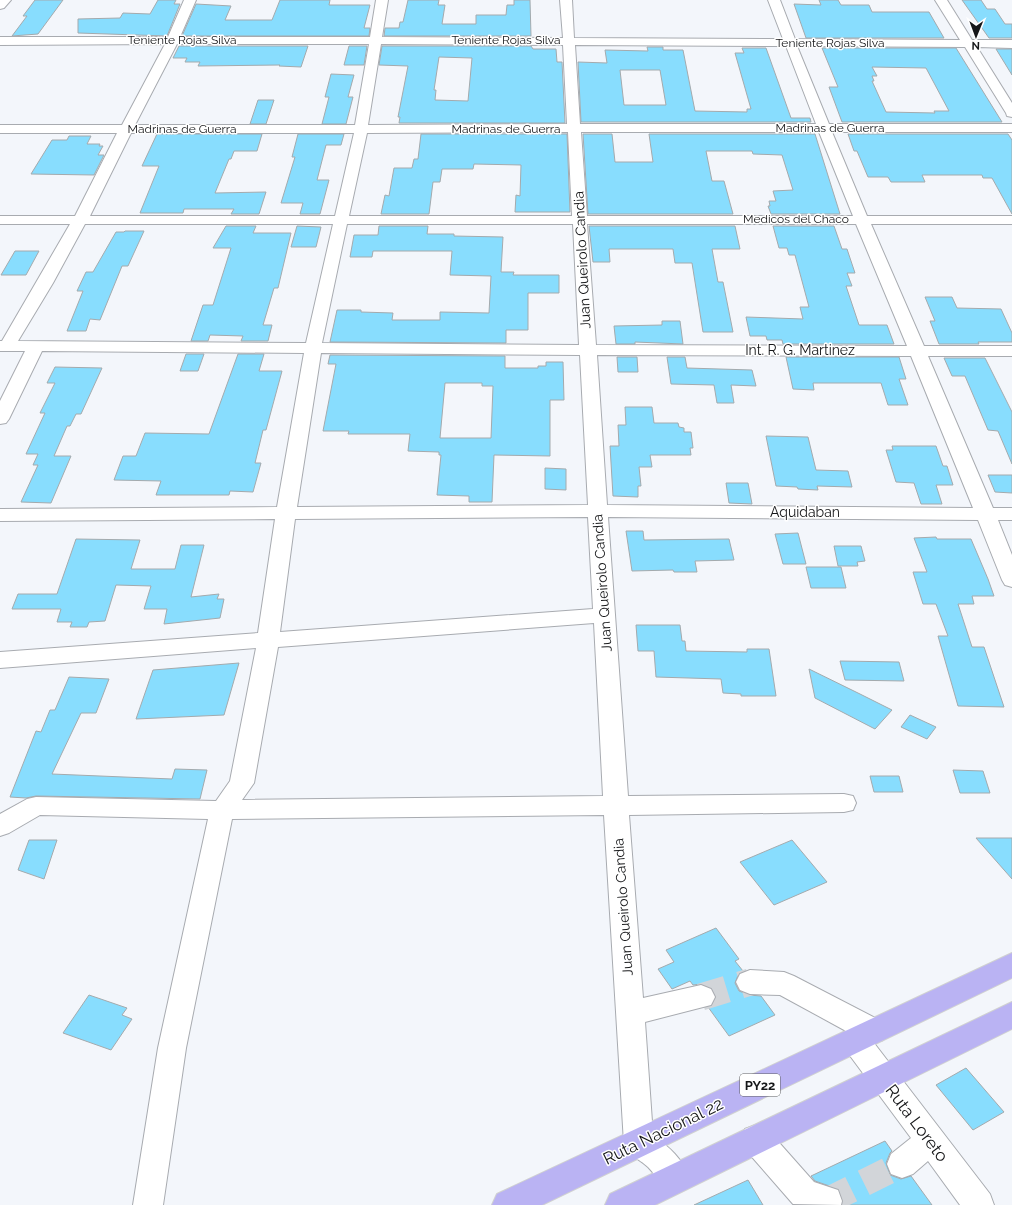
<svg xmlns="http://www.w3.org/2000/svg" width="1012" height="1205" font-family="Raleway,sans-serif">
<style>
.building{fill:#88ddfe;stroke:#a4aaad;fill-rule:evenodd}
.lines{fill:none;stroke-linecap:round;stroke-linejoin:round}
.minor-tunnel{stroke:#d2d5d9;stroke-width:27;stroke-dasharray:27 14;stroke-linecap:butt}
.minor-casing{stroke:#a8abb0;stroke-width:2}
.highway-casing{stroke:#d0d1d1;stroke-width:2}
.minor{fill:#fff;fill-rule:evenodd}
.highway{fill:#bab3f3;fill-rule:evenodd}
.labels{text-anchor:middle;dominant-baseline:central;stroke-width:3;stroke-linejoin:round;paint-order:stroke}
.far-street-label{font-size:12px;fill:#161719;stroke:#fff}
.shield{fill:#fff;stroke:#5c5d5e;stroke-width:1}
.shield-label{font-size:13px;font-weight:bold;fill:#161719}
.street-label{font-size:14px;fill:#161719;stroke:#fff}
.near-street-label{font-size:17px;fill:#161719;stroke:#fff}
</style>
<rect width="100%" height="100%" fill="#f3f6fb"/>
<g class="building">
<polygon points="35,0 63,0 38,34 12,36 27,16 23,16"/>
<polygon points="158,0 176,0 174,4 180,4 167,36 78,33 78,19 120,18 123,13 150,14"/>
<polygon points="280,0 330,0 329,5 370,5 364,28 370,28 369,36 182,36 196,4 231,6 225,20 272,20"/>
<polygon points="408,0 439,0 438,5 445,5 442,24 476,24 476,15 506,15 507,5 514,5 514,0 530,0 531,36 384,36 385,28 399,28 400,22 403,22"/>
<polygon points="819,0 838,0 841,5 869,5 872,12 929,12 944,38 806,38 794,4 821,5"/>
<polygon points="962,0 981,0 987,9 995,9 1005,24 1012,24 1012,38 989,38"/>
<polygon points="179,46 308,46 301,67 279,66 280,65 198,66 200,62 185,62 187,58 173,58"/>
<polygon points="349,46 367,46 364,65 344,65"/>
<path d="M382,46H531L533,49H556L557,62H562L565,123H399L400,117H398L408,66L379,65ZM439,57L472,58L468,101L435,100L436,90H434Z"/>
<path d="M647,47H663V50H683L695,111L747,112V109H751L735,53H744L742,48H766L791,118H810L811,122H581L578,62L607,63L605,50L648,51ZM620,70H660L666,105H624Z"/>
<path d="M822,48H956L1002,122H842L829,87H838ZM872,67L926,68L949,111H934L935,113L886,112L872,81H874L872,76H877Z"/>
<polygon points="996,49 1012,49 1012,75"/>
<polygon points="331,74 354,75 348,97 353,97 346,124 322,124 329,97 325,97"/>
<polygon points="258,100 274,100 266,124 250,124"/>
<polygon points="157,134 262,134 257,151 234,151 231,159 229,159 215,193 266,192 259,214 231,214 234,209 184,209 183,213 140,213 159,166 142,166"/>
<polygon points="298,134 344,134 341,145 326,145 317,180 329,180 320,214 300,214 303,203 281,203 295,157 292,157"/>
<polygon points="421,134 567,134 570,212 515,212 516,195 520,196 521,165 474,164 473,169 442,169 440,182 433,182 429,214 381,214 385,195 389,196 394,168 412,168 414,159 418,159"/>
<polygon points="583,134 612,134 615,162 653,162 649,134 815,134 840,214 771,214 768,206 770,206 769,201 776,201 773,191 793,190 782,155 753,154 752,151 706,151 712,181 724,181 733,214 588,214"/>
<polygon points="848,134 1008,134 1012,140 1012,214 992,178 983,178 982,175 922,175 925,182 891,182 888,177 868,177 857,151 854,151"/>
<polygon points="69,136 91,136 87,144 100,144 99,146 103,146 98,155 104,155 94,175 31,174 52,140 67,140"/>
<polygon points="226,226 256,226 253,233 291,233 278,288 274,288 263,325 272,325 268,341 241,341 243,336 210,335 208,341 191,341 203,305 213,305 231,248 213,248"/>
<polygon points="297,226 321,227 316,247 291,247"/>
<polygon points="379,226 428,226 427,234 454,234 454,236 503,237 501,272 514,272 513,275 559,275 559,293 528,293 528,330 506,330 506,343 330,342 337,310 361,310 361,312 393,313 392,320 440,320 440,312 489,313 491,276 450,275 452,251 373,251 372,257 350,257 354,235 378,235"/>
<polygon points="589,226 735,226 740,249 712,249 718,282 723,282 733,332 703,332 692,263 675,263 673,249 609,249 610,262 593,262"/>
<polygon points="773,226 834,226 842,249 847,249 855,273 847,273 852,286 846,286 859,325 887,325 894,344 783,344 782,340 767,340 766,336 750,336 746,317 803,319 800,307 809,307 795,255 789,255 787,248 779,248"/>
<polygon points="125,231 144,231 128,266 122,266 100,320 90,319 86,331 67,331 83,291 77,291 86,272 93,272 116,232 124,232"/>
<polygon points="15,251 39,251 26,275 1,275"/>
<polygon points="925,297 952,297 957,308 1001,309 1012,333 1012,342 978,342 979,344 939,344 930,321 935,321"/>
<polygon points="662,321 680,321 683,344 635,342 635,344 616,344 614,326 662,325"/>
<polygon points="186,354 204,354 198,371 180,371"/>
<polygon points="238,354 264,354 259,371 282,371 266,430 263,430 255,463 261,463 253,492 230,491 229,495 156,495 161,481 114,480 123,456 136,456 145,433 209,434"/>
<path d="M330,355L505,356V368H538V366H546V362H563L564,400H550V456L494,455L492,502H469V496L437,495L441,455H439V452L408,451L410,434H348L349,431H323L336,364H328ZM445,383H482V386H493L491,438H440Z"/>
<polygon points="617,357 637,357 638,372 618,372"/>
<polygon points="667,357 685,357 687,368 752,370 756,386 731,385 734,403 717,403 714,385 671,384"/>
<polygon points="786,357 899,357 906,379 899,379 908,405 888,405 881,383 813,383 814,390 793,389"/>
<polygon points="944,358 985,358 1012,412 1012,464 998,431 988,430 965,376 952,376"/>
<polygon points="55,367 102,368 81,414 76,414 70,426 67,426 54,456 71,456 51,503 21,502 38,465 33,465 38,454 26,454 45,413 40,413 55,383 47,383"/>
<polygon points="625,407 652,407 654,423 678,423 679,427 684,428 684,432 691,432 693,448 690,448 691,455 650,455 652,467 639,467 641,486 638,486 638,497 613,496 610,446 619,446 618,425 626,425"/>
<polygon points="766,436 808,437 816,470 848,471 852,487 817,486 818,490 798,489 797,487 776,486"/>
<polygon points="892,446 936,446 943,466 947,466 953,485 936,485 942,504 921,504 914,483 896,482 886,450 893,450"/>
<polygon points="545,468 566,469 566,490 545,489"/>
<polygon points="988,475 1012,475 1012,493 995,492"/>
<polygon points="726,483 748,483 752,504 729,503"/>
<polygon points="626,531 643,531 644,540 729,539 734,560 695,561 697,572 674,572 673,570 632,571"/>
<polygon points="798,533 806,564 783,564 775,534"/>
<polygon points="936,537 937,539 971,539 988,579 994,596 972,596 974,604 958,604 972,647 984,647 1004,707 958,706 938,636 948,636 936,604 923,604 913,572 927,572 914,538"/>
<polygon points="76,539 140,540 131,569 175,569 181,545 204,545 191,597 219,594 217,599 224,599 220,618 164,624 167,609 144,609 151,586 116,585 105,621 89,622 87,627 70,627 72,622 57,622 61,609 12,609 18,594 57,594"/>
<polygon points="834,546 861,546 865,561 857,562 858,566 838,566"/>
<polygon points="806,567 841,567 846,588 811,588"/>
<polygon points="636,625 680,625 682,641 685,641 686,651 747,652 747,649 769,649 776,696 741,696 741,694 723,693 721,679 656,677 654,651 638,651"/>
<polygon points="840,661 899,662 904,681 845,680"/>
<polygon points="239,663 224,715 136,719 153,670"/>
<polygon points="809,669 860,694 892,710 875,729 815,698"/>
<polygon points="69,677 109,679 96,713 81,713 52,774 172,779 175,769 207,770 200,799 36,796 26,798 10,797 36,731 41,732 50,710 55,710"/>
<polygon points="910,715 936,727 927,739 901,727"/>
<polygon points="953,770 983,771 990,793 960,793"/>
<polygon points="870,776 899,776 903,792 874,792"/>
<polygon points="976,838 1012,838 1012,879"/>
<polygon points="29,840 57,840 44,879 18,870"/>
<polygon points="792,840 827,882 774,905 740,862"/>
<polygon points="716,928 739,959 735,961 743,971 739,973 735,983 739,991 749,995 761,996 775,1015 729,1036 708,1007 712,1006 716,998 712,988 702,984 693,985 690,981 672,989 658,969 674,962 666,950"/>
<polygon points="89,995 127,1008 122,1015 132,1019 111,1050 63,1033"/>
<polygon points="966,1068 1004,1112 973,1130 936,1085"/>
<polygon points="885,1141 892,1151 890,1153 886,1163 890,1175 901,1179 911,1176 932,1205 843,1205 843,1200 838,1189 815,1181 811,1176"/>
<polygon points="748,1180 763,1205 694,1205"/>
</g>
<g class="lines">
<g class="minor-tunnel">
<polyline points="701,997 750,982"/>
<polyline points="827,1201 902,1164"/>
</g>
<g class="minor-casing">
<g id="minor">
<polygon points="0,0 11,0 4,8 0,9"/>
<path d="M184,0H196L180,37H370L376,0H388L382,37L563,38L560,0H572L574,38L783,39L768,0H780L795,39L960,40L935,0H947L972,40H1012V48L977,47L1012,103V117L1007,116L1006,113L965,47L797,46L829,124H1012V132H832L867,216H1012V224H871L924,346H1012V356H928L993,508H1012V520H998L1012,555V587L1005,585L1002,580L978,520L608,517L628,796L844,794L853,796L856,803L853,810L844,812L629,815L643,998L701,985L711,989L715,997L711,1005L645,1022L653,1136C670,1147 682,1159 690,1178L686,1188L675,1193C657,1185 660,1179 648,1167C637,1157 631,1158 624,1143L604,815L232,819L186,1048L163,1205H133L158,1048L208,819L40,815L9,833L0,836V814L27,799L36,797L216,801L230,781L256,648L0,668V652L258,633L275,519L0,521V509L277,507L304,353L42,351L9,419L6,423L0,424V401L25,351H0V341H2L70,224H0V216H75L117,133H0V125H122L165,44L0,45V37H168ZM177,44H369L355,125H135ZM381,44L563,45L567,124L368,125ZM575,45L786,46L816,124H580ZM568,132L572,216H349L367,133ZM581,132H819L853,216H587ZM131,133H354L335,216H90ZM85,224H333L306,343L18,341L53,283ZM347,224H573L579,345L322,343ZM587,224H856L907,346L596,345ZM321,353L580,355L588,505L297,507ZM597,355L911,356L973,508L607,505ZM588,517L593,609L280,632L295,519ZM594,623L603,796L242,800L254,783L278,647Z"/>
<polygon points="750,970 784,972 794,976 883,1022 887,1031 883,1040 874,1043 990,1194 994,1205 960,1205 928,1161 913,1174 902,1178 891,1174 887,1164 891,1154 911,1138 845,1049 841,1040 846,1031 780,995 750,994 740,990 736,982 740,974"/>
<polygon points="756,1125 767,1129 814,1182 838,1190 842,1201 841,1205 793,1204 745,1149 741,1139 745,1129"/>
</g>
</g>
<g class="highway-casing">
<g id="highway">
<polygon points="1012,953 1012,978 542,1205 492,1205 497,1194"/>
<polygon points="1012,1002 1012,1029 655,1205 605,1205 610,1194"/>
</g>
</g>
<use href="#minor" class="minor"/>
<use href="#highway" class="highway"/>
</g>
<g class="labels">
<g class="far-street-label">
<text x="182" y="40">Teniente Rojas Silva</text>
<text x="506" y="40">Teniente Rojas Silva</text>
<text x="830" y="43">Teniente Rojas Silva</text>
<text x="830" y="128">Madrinas de Guerra</text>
<text x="182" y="129">Madrinas de Guerra</text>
<text x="506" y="129">Madrinas de Guerra</text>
<text x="796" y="219">Medicos del Chaco</text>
</g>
<rect class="shield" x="740" y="1074" width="40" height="22" rx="3"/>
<g class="shield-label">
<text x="760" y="1085">PY22</text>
</g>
<g class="street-label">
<text transform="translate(582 260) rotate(-93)">Juan Queirolo Candia</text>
<text x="800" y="350">Int. R. G. Martinez</text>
<text x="805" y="512">Aquidaban</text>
<text transform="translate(602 583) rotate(-94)">Juan Queirolo Candia</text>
<text transform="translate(623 907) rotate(-94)">Juan Queirolo Candia</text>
</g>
<g class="near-street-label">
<text transform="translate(917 1123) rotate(53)">Ruta Loreto</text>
<text transform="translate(663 1131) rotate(-26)">Ruta Nacional 22</text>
</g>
</g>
<g transform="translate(976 36) rotate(181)" stroke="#ffffff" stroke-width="3" paint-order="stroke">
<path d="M0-3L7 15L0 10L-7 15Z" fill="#161719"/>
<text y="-6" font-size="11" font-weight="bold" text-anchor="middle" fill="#161719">N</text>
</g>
</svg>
